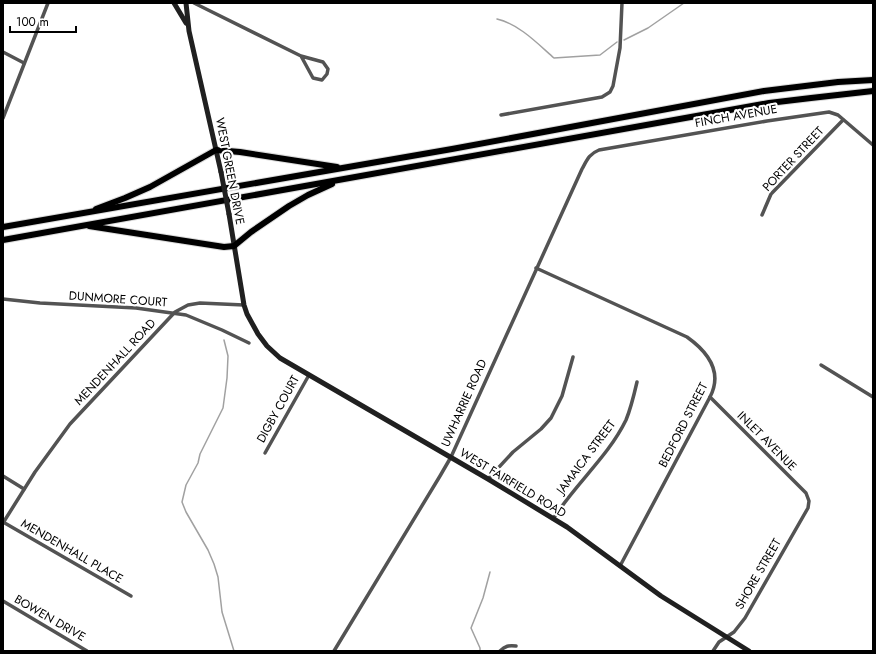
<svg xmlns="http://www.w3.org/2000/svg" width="876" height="654" font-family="Jost,sans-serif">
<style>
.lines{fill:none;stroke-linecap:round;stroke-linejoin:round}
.stream{stroke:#a1a1a1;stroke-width:1.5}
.motorway-casing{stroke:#dbdbdb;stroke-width:8}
.minor{stroke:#535353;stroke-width:3.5}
.secondary{stroke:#202020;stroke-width:5}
.motorway{stroke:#000;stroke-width:6}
.secondary-bridge{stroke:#202020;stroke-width:5}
.labels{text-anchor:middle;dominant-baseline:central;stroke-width:4;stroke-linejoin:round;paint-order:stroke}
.street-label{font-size:12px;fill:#000;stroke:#fff}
</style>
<rect width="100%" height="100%" fill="#fff"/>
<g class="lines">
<g class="stream">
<path d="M497,19C519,24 538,44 554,58L600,55L617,42"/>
<polyline points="624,40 648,28 684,3"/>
<polyline points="224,340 228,356 227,378 223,408 200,454 198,463 186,485 182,502 186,512 208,550 214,564 218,577 222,612 234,651"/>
<polyline points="480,651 480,648 471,628 483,598 490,572"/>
</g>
<g class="motorway-casing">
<g id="motorway">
<polyline points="96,209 125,198 150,187 216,150 240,152 337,167"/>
<polyline points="89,226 224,247 234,246 251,232 289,206 308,195 332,184"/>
<polyline points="3,227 452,149 764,91 838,82 873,80"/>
<polyline points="3,240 769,103 811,98 873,91"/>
</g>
</g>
<g class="minor">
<polyline points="194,3 301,56 323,62 328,69 327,74 322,80 313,78 301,56"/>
<polyline points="3,52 24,63"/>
<polyline points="501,115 602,97 610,92 613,86 620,48 622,3"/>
<polyline points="3,118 48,3"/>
<polyline points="762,215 771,194 843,120"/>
<path d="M536,268L687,337C708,352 723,372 710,397L620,566"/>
<polyline points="3,299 40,303 136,308 186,315 222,330 249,343"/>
<polyline points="821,365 873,397"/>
<polyline points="710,397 806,493 809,501 808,508 745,618 734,632 719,642 713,651"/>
<polyline points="265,453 309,375"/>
<polyline points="3,476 24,489"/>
<polyline points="488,479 513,452 541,429 551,418 562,396 573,357"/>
<path d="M553,519C575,484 608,457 626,420C631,408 634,395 637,382"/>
<polyline points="3,522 131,596"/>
<polyline points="3,523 35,472 70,424 175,312 188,305 200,303 244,305"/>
<polyline points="3,601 87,651"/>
<path d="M334,651L440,476L451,457L582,169C587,160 589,154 599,150L767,121L829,112L838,115L873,145"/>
<path d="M500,651C505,646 509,645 516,646"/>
</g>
<g class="secondary">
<polyline points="174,3 186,23"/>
<polyline points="186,3 189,31 221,172"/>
<polyline points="229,214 244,305 247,314 258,334 267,346 280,358 488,479 567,527 661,596 749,651"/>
</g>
<use href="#motorway" class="motorway"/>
<polyline class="secondary-bridge" points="221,172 229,214"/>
</g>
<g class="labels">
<g class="street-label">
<text transform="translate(736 116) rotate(-10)">FINCH AVENUE</text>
<text transform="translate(793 159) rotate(-47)">PORTER STREET</text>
<text transform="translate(230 171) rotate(79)">WEST GREEN DRIVE</text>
<text transform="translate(118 299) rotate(4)">DUNMORE COURT</text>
<text transform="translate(115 362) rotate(-47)">MENDENHALL ROAD</text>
<text transform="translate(464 403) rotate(-66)">UWHARRIE ROAD</text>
<text transform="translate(278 409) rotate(-61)">DIGBY COURT</text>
<text transform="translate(683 425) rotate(-63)">BEDFORD STREET</text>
<text transform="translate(767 441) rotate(45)">INLET AVENUE</text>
<text transform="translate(586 457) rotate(-53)">JAMAICA STREET</text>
<text transform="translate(513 483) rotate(31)">WEST FAIRFIELD ROAD</text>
<text transform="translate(72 551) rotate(30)">MENDENHALL PLACE</text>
<text transform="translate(758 574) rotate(-60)">SHORE STREET</text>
<text transform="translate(50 618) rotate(30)">BOWEN DRIVE</text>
</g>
</g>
<rect width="876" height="654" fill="none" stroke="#000000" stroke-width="8"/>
<path d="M10 26v6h66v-6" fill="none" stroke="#000000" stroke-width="2"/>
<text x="16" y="26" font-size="12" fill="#000000" stroke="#ffffff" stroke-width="3" paint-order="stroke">100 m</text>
</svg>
